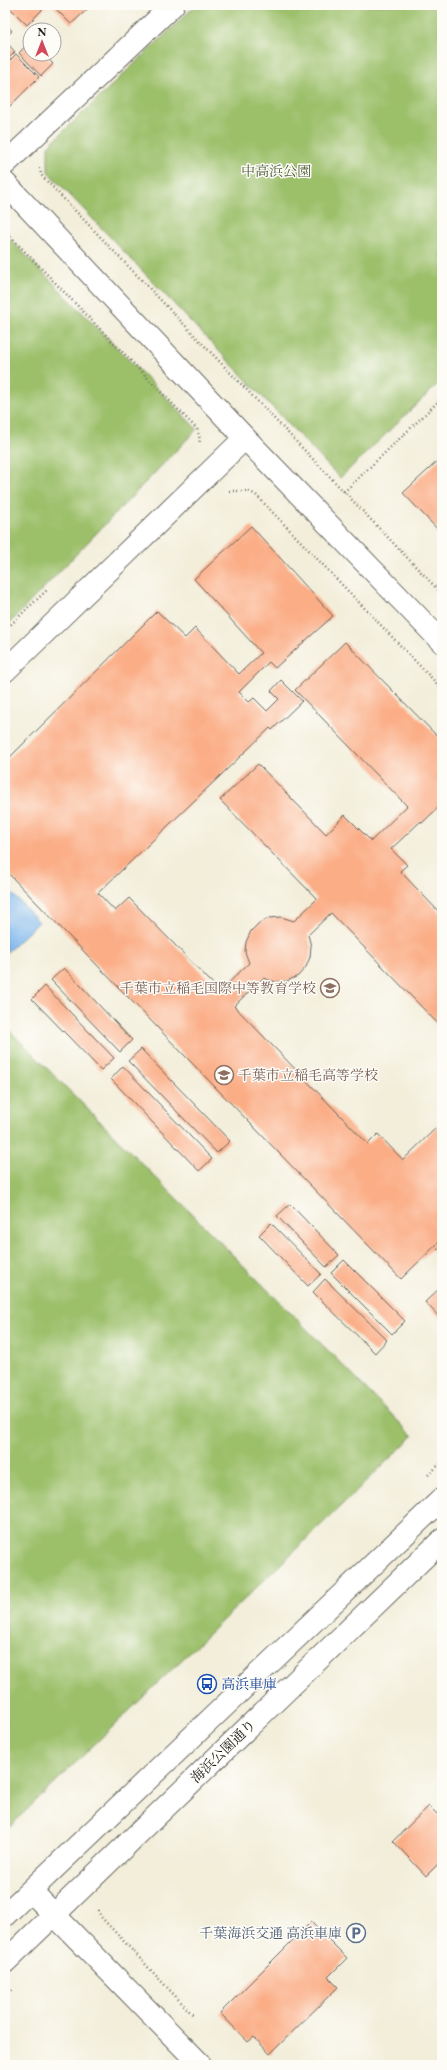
<svg xmlns="http://www.w3.org/2000/svg" width="447" height="2070" font-family="'EB Garamond','Noto Serif JP',serif">
<style>
.green{fill:#9cc06a;stroke:#5c6e43}
.water{fill:#7bb6ed;stroke:#4c6984}
.building{fill:#fbad86}
.lines{fill:none;stroke-linecap:round;stroke-linejoin:round}
.minor-casing{stroke:#67665e;stroke-width:24}
.path{stroke:#67665e;stroke-width:2.5;stroke-dasharray:1 3;stroke-linecap:butt}
.minor{stroke:#fff;stroke-width:22}
.labels{text-anchor:middle;dominant-baseline:central;stroke-width:3;stroke-linejoin:round;paint-order:stroke}
.park-label{font-size:14px;fill:#4f5e3b;stroke:#fdfcf7}
.education-label{font-size:14px;fill:#785e54;stroke:#fdfcf7;text-anchor:end}
.transit-label{font-size:14px;fill:#164399;stroke:#fdfcf7;text-anchor:start}
.street-label{font-size:14px;fill:#1c1c1c;stroke:#fdfcf7}
.service-label{font-size:14px;fill:#4e5e75;stroke:#fdfcf7;text-anchor:end}
</style>
<rect width="100%" height="100%" fill="#fdfcf7"/>
<filter id="ink" filterUnits="userSpaceOnUse"><feTurbulence type="fractalNoise" baseFrequency=".025" numOctaves="2"/><feDisplacementMap in="SourceGraphic" scale="8" xChannelSelector="R" yChannelSelector="G"/><feConvolveMatrix kernelMatrix="1 2 1 2 8 2 1 2 1" color-interpolation-filters="sRGB"/></filter>
<filter id="wash" filterUnits="userSpaceOnUse"><feTurbulence type="fractalNoise" baseFrequency=".012" numOctaves="4" result="noise"/><feDisplacementMap in="SourceGraphic" scale="16" xChannelSelector="R" yChannelSelector="G"/><feGaussianBlur stdDeviation="0.9" result="paint"/><feColorMatrix in="noise" values="0 0 0 0 0 0 0 0 0 0 0 0 0 0 0 0 0 1.4 0 .05"/><feComposite in="paint" operator="in"/></filter>
<g filter="url(#wash)">
<rect width="100%" height="100%" fill="#f3eeda"/>
<g class="green">
<polygon points="196,5 442,5 442,380 340,478 48,172 48,146"/>
<polygon points="5,234 197,429 5,628"/>
<polygon points="5,1026 413,1436 5,1831"/>
</g>
<polygon class="water" points="5,886 39,922 5,954"/>
<g id="blocks">
<g class="building">
<polygon points="7,5 47,5 27,25"/>
<polygon points="52,5 92,5 71,24"/>
<polygon points="5,23 12,31 5,38"/>
<polygon points="30,41 30,54 44,54 53,64 41,76 19,53"/>
<polygon points="8,44 15,52 5,62 5,46"/>
<polygon points="16,54 39,77 8,108 5,105 5,65"/>
<polygon points="442,457 442,534 403,493"/>
<polygon points="251,526 333,616 275,668 269,662 239,692 249,702 254,698 267,711 279,699 271,691 281,680 302,701 272,730 270,728 98,893 115,911 129,898 220,991 249,963 245,952 246,942 251,931 259,923 269,918 281,917 294,921 317,899 220,800 258,764 326,834 345,815 371,841 407,806 295,690 345,642 442,741 442,804 422,823 421,821 391,849 407,865 400,871 442,915 442,1028 331,913 308,935 311,946 310,957 306,967 298,976 287,981 276,982 263,978 234,1006 368,1144 378,1134 403,1160 442,1122 442,1239 401,1279 5,870 5,762 157,611 185,638 195,628 239,674 261,653 194,579"/>
<polygon points="64,968 132,1040 120,1052 51,980"/>
<polygon points="45,986 114,1058 101,1070 32,999"/>
<polygon points="141,1049 230,1141 217,1153 128,1061"/>
<polygon points="123,1066 212,1159 199,1171 111,1079"/>
<polygon points="290,1204 339,1255 326,1267 277,1216"/>
<polygon points="271,1223 321,1274 308,1286 259,1235"/>
<polygon points="344,1260 405,1321 392,1334 331,1273"/>
<polygon points="325,1279 387,1340 375,1353 313,1292"/>
<polygon points="442,1286 442,1320 425,1302"/>
<polygon points="429,1806 442,1819 442,1860 426,1876 393,1841"/>
<polygon points="311,1922 347,1958 328,1977 338,1987 270,2054 254,2037 248,2042 220,2013"/>
</g>
</g>
</g>
<g filter="url(#ink)">
<use href="#blocks" fill-opacity="0" stroke="#67665e" stroke-width="1"/>
<g class="lines">
<g class="minor-casing">
<g id="minor">
<polyline points="5,164 173,5"/>
<polyline points="5,183 245,438 442,642"/>
<polyline points="5,671 245,438"/>
<polyline points="31,1891 199,2063"/>
<polyline points="5,1915 442,1499"/>
<polyline points="5,1962 442,1540"/>
</g>
</g>
<g class="path">
<polyline points="40,168 41,175 442,594"/>
<polyline points="5,231 197,429 200,439 199,444"/>
<polyline points="229,491 248,491 256,495 442,689"/>
<polyline points="344,492 442,398"/>
<polyline points="5,630 47,590"/>
<polyline points="435,1246 442,1254"/>
<polyline points="428,1475 442,1462"/>
<polyline points="98,1910 101,1917 194,2016"/>
<polyline points="5,1996 13,1988"/>
</g>
<use href="#minor" class="minor"/>
</g>
</g>
<defs>
<g id="school-ring" transform="scale(1)"><circle r="9.5" fill="#fdfcf7" stroke="#8d6e63" stroke-width="1.5"/><path d="M0-5L7-2L0 1L-7-2ZM-4 1L0 2.5L4 1V4Q0 6-4 4Z" fill="#8d6e63"/></g>
<g id="bus-ring" transform="scale(1)"><circle r="9.5" fill="#fdfcf7" stroke="#1a4fb4" stroke-width="1.5"/><path d="M-5-6H5V4H4V6H2V4H-2V6H-4V4H-5ZM-3.5-4V0h7V-4ZM-3.5 1.2v1.5H-2V1.2ZM2 1.2v1.5H3.5V1.2Z" fill="#1a4fb4"/></g>
<g id="parking-ring" transform="scale(1)"><circle r="9.5" fill="#fdfcf7" stroke="#5c6f8a" stroke-width="1.5"/><path d="M-3.5-5.5H1a3.5 3.5 0 0 1 0 7H-1V5.5H-3.5ZM-1-3.4V-.6H.8a1.4 1.4 0 0 0 0-2.8Z" fill="#5c6f8a"/></g>
</defs>
<g fill-rule="evenodd">
<use href="#school-ring" x="330" y="988"/>
<use href="#school-ring" x="224" y="1075"/>
<use href="#bus-ring" x="207" y="1684"/>
<use href="#parking-ring" x="356" y="1933"/>
</g>
<g class="labels">
<g class="park-label">
<text x="276" y="171">中高浜公園</text>
</g>
<g class="education-label">
<text x="316" y="988">千葉市立稲毛国際中等教育学校</text>
<text x="238" y="1075" text-anchor="start">千葉市立稲毛高等学校</text>
</g>
<g class="transit-label">
<text x="221" y="1684">高浜車庫</text>
</g>
<g class="street-label">
<text transform="translate(223 1751) rotate(-44)">海浜公園通り</text>
</g>
<g class="service-label">
<text x="342" y="1933">千葉海浜交通 高浜車庫</text>
</g>
</g>
<rect width="447" height="2070" fill="none" stroke="#fdfcf7" stroke-width="20"/>
<g transform="translate(42 42)"><circle r="19" fill="#fdfcf7" stroke="#a3a29f"/>
<path d="M0-3L7 15L0 10L-7 15Z" fill="#d1495b"/>
<text y="-6" font-size="11" font-weight="bold" text-anchor="middle" fill="#1c1c1c">N</text>
</g>
</svg>
